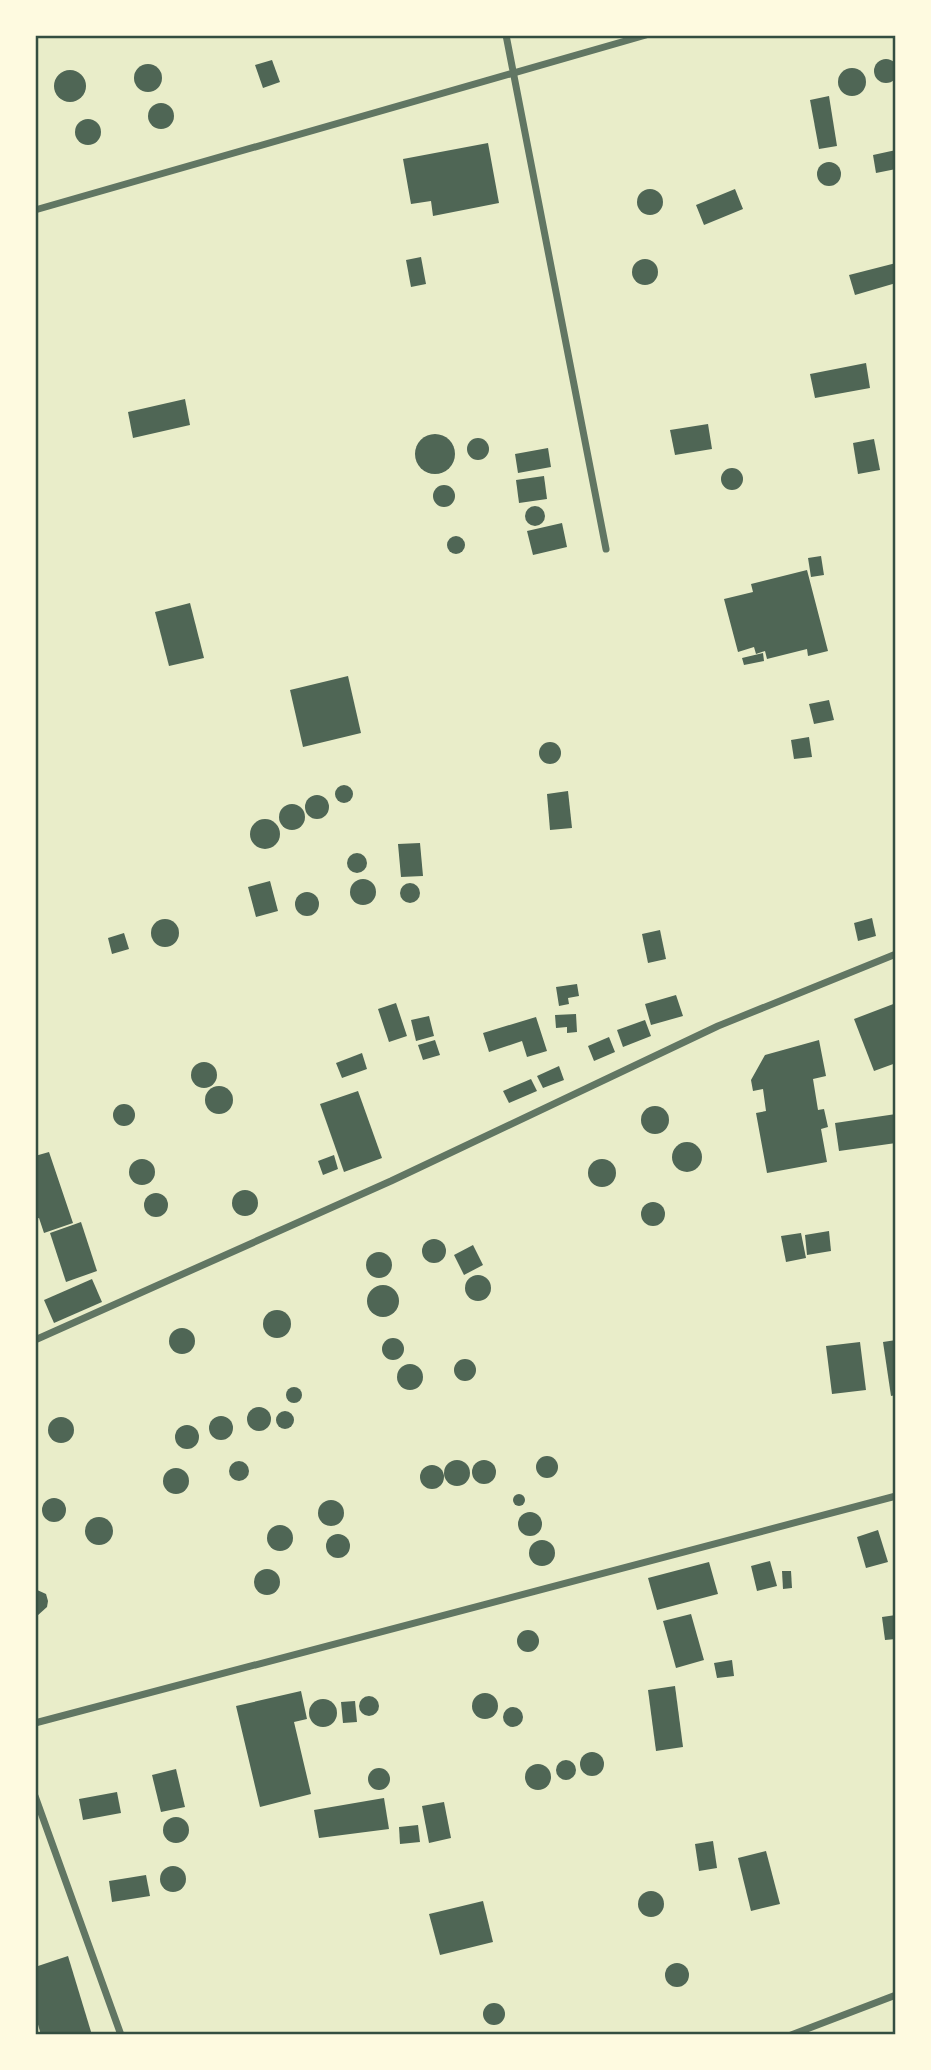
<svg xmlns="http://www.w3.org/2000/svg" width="931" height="2070" font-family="Montserrat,sans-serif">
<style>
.building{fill:#4f6655}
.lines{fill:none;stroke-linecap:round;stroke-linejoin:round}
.minor{stroke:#617663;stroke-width:7}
.neatline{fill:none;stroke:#344e41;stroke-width:2.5}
</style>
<rect width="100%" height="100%" fill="#e9edc9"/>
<g class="building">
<circle cx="886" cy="71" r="12"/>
<polygon points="272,60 280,82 263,88 255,65"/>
<circle cx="148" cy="78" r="14"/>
<circle cx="852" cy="82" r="14"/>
<circle cx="70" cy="86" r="16"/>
<polygon points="829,96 837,146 819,149 810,100"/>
<circle cx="161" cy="116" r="13"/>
<circle cx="88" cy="132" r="13"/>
<polygon points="488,143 499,203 433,216 431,201 411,204 403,159"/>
<polygon points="896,150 896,169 876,173 873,155"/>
<circle cx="829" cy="174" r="12"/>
<circle cx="650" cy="202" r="13"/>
<polygon points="735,189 743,209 704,225 696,205"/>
<polygon points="421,257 426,284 411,287 406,260"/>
<circle cx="645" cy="272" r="13"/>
<polygon points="896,263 896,283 855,295 849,275"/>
<polygon points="866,363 870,388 815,398 810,374"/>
<polygon points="185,399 190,425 133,438 128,412"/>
<polygon points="708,424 712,449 675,455 670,430"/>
<circle cx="435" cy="454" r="20"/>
<circle cx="478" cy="449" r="11"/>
<polygon points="874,439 880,470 858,474 853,443"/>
<polygon points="548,448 551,467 518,473 515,454"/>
<circle cx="732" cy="479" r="11"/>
<polygon points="544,476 547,499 519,503 516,480"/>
<circle cx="444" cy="496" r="11"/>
<circle cx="535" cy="516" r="10"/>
<polygon points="562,523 567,547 533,555 527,531"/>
<circle cx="456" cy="545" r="9"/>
<polygon points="821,556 824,575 811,577 808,558"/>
<polygon points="807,570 828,651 808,656 807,649 767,659 765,651 756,654 754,647 738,652 724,599 753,592 751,584"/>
<polygon points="190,603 204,658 169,666 155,612"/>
<polygon points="763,653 764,661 744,665 742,658"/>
<polygon points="348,676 361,733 303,747 290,690"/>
<polygon points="829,700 834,720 814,724 809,704"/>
<polygon points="809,737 812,757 794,759 791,740"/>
<circle cx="550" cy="753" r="11"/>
<circle cx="344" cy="794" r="9"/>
<polygon points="568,791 572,828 550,830 547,794"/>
<circle cx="317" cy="807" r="12"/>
<circle cx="292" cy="817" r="13"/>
<circle cx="265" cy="834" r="15"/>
<polygon points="420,843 423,876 401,877 398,844"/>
<circle cx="357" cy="863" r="10"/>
<circle cx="363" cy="892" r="13"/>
<polygon points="270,881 278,911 256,917 248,887"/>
<circle cx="410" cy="893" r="10"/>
<circle cx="307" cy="904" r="12"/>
<polygon points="872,918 876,936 858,941 854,923"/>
<circle cx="165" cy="933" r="14"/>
<polygon points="660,930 666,959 648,963 642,934"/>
<polygon points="124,933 129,949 112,954 108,938"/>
<polygon points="577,984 579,996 568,998 569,1004 559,1006 556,987"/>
<polygon points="676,995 683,1016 651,1025 645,1004"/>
<polygon points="396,1003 407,1036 389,1042 378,1009"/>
<polygon points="896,1003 896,1063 874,1071 854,1019"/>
<polygon points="576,1014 577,1032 567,1033 567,1027 556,1028 555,1015"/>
<polygon points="429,1016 434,1036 416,1041 411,1020"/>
<polygon points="536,1017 547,1051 527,1057 522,1041 489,1052 483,1033"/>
<polygon points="645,1020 651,1036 623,1047 617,1030"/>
<polygon points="609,1037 615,1052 594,1061 588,1046"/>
<polygon points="435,1040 440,1055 423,1060 418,1045"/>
<polygon points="819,1040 826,1076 813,1079 818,1110 824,1109 828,1127 821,1129 827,1162 767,1173 756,1113 766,1111 763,1089 753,1091 751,1080 765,1055"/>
<polygon points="362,1053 367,1069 342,1078 336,1063"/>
<circle cx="204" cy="1075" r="13"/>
<polygon points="559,1066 564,1080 543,1088 537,1076"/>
<polygon points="531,1079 537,1091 509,1103 503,1091"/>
<circle cx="219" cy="1100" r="14"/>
<polygon points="358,1091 382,1158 344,1172 320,1104"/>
<circle cx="124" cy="1115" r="11"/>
<circle cx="655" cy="1120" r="14"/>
<polygon points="896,1114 896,1143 839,1151 835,1123"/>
<circle cx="687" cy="1157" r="15"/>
<polygon points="49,1152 73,1223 44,1233 39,1218 35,1219 35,1156"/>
<polygon points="334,1155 338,1169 323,1175 318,1161"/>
<circle cx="142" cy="1172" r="13"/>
<circle cx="602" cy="1173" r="14"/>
<circle cx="245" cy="1203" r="13"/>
<circle cx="156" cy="1205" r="12"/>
<circle cx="653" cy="1214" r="12"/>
<polygon points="81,1222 97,1271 66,1282 50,1233"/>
<polygon points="829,1231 831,1251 807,1255 805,1235"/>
<polygon points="801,1233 806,1258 786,1262 781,1236"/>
<circle cx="434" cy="1251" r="12"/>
<polygon points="473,1245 483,1265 464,1275 454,1255"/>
<circle cx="379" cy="1265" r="13"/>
<circle cx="478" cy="1288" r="13"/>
<polygon points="92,1279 102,1302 54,1323 44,1300"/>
<circle cx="383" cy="1301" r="16"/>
<circle cx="277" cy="1324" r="14"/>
<circle cx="182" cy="1341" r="13"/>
<circle cx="393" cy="1349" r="11"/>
<polygon points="896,1340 896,1395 891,1396 883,1342"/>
<polygon points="860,1342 866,1390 832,1394 826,1346"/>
<circle cx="465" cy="1370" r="11"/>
<circle cx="410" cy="1377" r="13"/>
<circle cx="294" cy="1395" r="8"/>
<circle cx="259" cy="1419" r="12"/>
<circle cx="285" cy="1420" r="9"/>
<circle cx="221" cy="1428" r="12"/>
<circle cx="61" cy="1430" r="13"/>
<circle cx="187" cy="1437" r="12"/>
<circle cx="547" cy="1467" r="11"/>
<circle cx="484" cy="1472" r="12"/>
<circle cx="457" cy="1473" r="13"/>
<circle cx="239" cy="1471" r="10"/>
<circle cx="432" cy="1477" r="12"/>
<circle cx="176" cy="1481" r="13"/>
<circle cx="519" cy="1500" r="6"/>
<circle cx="54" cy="1510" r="12"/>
<circle cx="331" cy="1513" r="13"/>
<circle cx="530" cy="1524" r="12"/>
<circle cx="99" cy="1531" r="14"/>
<circle cx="280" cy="1538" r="13"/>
<polygon points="878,1530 888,1562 866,1568 857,1537"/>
<circle cx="338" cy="1546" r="12"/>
<circle cx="542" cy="1553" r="13"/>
<polygon points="770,1561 777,1586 757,1591 751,1566"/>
<polygon points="709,1562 718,1594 657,1610 648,1578"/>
<circle cx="267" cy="1582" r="13"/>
<polygon points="782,1571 791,1571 792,1588 783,1589"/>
<polygon points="35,1589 46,1594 48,1601 47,1607 37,1616"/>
<polygon points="691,1614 704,1660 676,1668 663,1621"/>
<polygon points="896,1615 896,1639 885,1640 882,1617"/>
<circle cx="528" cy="1641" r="11"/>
<polygon points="732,1660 734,1676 717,1678 714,1663"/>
<polygon points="675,1686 683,1747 656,1751 648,1690"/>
<polygon points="301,1691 307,1719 294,1722 311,1794 260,1807 236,1706"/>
<circle cx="485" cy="1706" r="13"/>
<circle cx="369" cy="1706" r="10"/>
<circle cx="323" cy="1713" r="14"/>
<polygon points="355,1701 357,1722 343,1723 341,1702"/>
<circle cx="513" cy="1717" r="10"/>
<circle cx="592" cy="1764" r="12"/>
<circle cx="566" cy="1770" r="10"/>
<circle cx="538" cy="1777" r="13"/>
<circle cx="379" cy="1779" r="11"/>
<polygon points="176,1769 185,1807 161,1812 152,1775"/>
<polygon points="117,1792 121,1813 83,1820 79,1799"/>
<polygon points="384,1798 389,1829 319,1838 314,1810"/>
<polygon points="444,1802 451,1838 429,1843 422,1806"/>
<circle cx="176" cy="1830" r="13"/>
<polygon points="418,1825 420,1842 400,1844 399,1827"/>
<polygon points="713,1841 717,1868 699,1871 695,1844"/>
<polygon points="766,1851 780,1904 751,1911 738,1858"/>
<circle cx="173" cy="1879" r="13"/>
<polygon points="146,1875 150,1896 112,1902 109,1881"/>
<circle cx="651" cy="1904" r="13"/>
<polygon points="483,1901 493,1942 440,1955 429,1914"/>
<polygon points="68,1956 92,2035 41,2035 35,2014 35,1967"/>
<circle cx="677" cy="1975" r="12"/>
<circle cx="494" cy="2014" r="11"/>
</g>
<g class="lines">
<g class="minor">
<polyline points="506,35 606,549"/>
<polyline points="35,210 646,35"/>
<polyline points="35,1340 391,1181 718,1026 896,954"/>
<polyline points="35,1723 896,1496"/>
<polyline points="35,1796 121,2035"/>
<polyline points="791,2035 896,1995"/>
</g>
</g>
<rect width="931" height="2070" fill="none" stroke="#fefae0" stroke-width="74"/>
<rect x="37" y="37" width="857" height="1996" class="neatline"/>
</svg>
